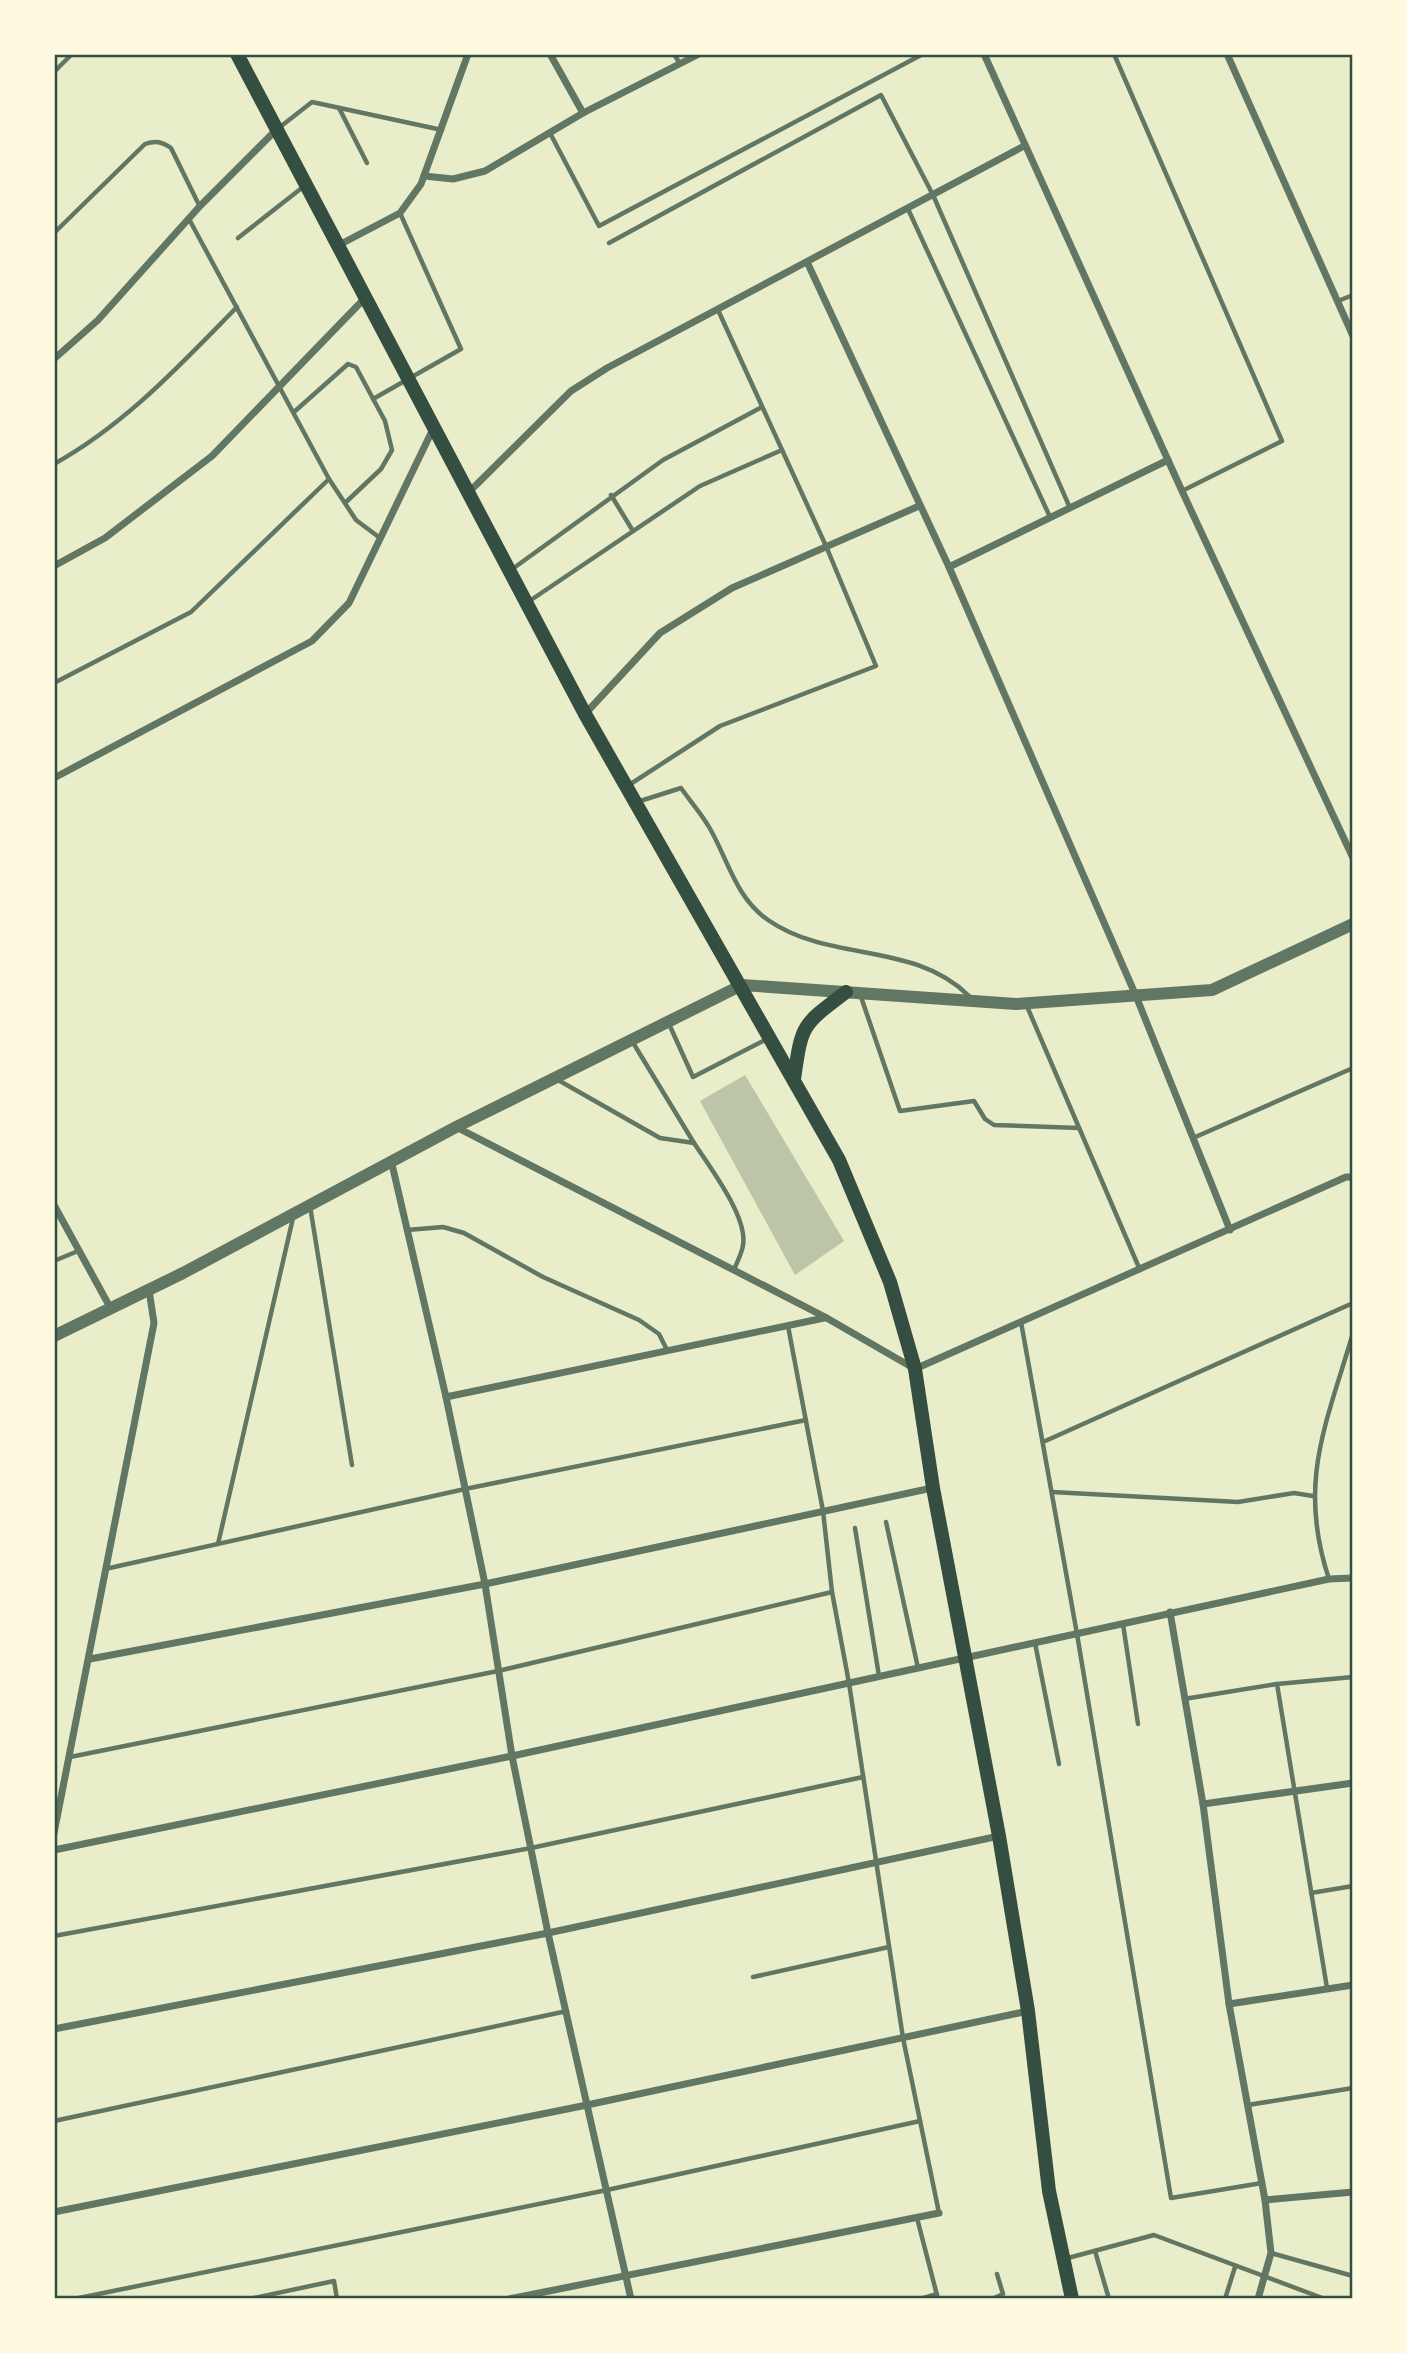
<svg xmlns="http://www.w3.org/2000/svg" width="1407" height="2353" font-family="'Titillium Web',sans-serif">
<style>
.building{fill:#bcc5a7}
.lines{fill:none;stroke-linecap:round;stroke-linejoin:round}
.service{stroke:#617663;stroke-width:4.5}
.minor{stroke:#617663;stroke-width:7}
.tertiary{stroke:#617663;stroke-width:12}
.secondary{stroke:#344e41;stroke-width:14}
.neatline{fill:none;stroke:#344e41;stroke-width:2.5}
</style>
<rect width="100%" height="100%" fill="#e9edc9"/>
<polygon class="building" points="745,1075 844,1241 795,1275 700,1101"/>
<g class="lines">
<g class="service">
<polyline points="674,54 680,64"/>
<polyline points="1114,54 1282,441 1182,491"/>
<polyline points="54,72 72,54"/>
<polyline points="339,108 367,163"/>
<polyline points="280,127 312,102 442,130"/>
<polyline points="550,133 599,226 923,54"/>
<polyline points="908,209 1050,517"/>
<polyline points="189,219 329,479 356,520 380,538"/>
<path d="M54,233L145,144C156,140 162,142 171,148L199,205"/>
<polyline points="238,238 303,187"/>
<polyline points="609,243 881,95 933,195 1070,508"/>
<polyline points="1338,301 1353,295"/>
<polyline points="373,399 461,349 400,213"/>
<polyline points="294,412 348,364 356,367 385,421 392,450 381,469 345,503"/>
<path d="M54,464C126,424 180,365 237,307"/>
<polyline points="611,495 633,531"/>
<polyline points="511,570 663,460 762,407"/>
<polyline points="528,602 700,486 782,450"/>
<polyline points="54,683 191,612 329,479"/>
<polyline points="629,785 720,726 876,666 826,546 718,310"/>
<path d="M637,802L681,788C690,801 701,813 709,827C728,859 735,897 768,920C830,963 914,941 969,996"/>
<polyline points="860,994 900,1111 974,1101 985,1119 994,1125 1079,1128"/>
<polyline points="1026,1004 1140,1270"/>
<polyline points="669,1024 693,1077 767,1039"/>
<polyline points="558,1080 660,1138 694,1143 632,1041"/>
<polyline points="1193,1138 1353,1068"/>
<path d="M694,1143C709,1166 748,1217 743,1245C742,1253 737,1262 734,1270"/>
<polyline points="310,1206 352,1465"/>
<polyline points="407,1230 443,1227 464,1233 543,1277 639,1320 659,1334 667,1350"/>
<polyline points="54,1261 78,1251"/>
<polyline points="1021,1322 1077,1634 1171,2198 1262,2183"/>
<polyline points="788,1326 823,1511 832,1592 849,1683 903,2038 939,2213"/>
<polyline points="1043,1442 1353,1303"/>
<polyline points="1052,1492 1238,1502 1294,1493 1313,1496"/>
<polyline points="886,1522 918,1668"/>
<polyline points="855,1528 879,1676"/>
<polyline points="218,1544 293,1218"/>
<polyline points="105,1569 465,1489 806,1420"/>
<path d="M1329,1579C1297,1483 1326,1425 1353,1333"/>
<polyline points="1123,1624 1138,1724"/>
<polyline points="1035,1643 1059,1764"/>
<polyline points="1277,1684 1327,1988"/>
<polyline points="1184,1699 1277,1684 1353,1677"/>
<polyline points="70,1757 498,1671 832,1592"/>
<polyline points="1311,1893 1353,1886"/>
<polyline points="54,1936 531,1848 863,1777"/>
<polyline points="753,1977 889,1947"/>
<polyline points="1248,2105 1353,2088"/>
<polyline points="54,2121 567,2011"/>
<polyline points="917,2218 938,2299"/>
<polyline points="1095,2251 1109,2299"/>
<polyline points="1271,2253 1353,2276"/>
<polyline points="1068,2258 1154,2235 1325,2299"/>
<polyline points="74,2299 607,2190 920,2121"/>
<polyline points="249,2299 334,2281 337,2299"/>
<polyline points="920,2299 937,2294"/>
<polyline points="992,2299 1003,2294 997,2274"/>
<polyline points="1225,2299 1235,2267"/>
</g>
<g class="minor">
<polyline points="984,54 1182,491 1353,858"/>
<polyline points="1227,54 1353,336"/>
<polyline points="583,113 699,54"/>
<polyline points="424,176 453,179 485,171 583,113 550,54"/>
<polyline points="339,245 400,213 421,184 468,54"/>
<polyline points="808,264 949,567 1136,996 1230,1230"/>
<polyline points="54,359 98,320 200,206 276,130"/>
<polyline points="469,492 571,391 607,368 1024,146"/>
<polyline points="54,566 105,538 212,456 365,298"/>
<polyline points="949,567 1168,460"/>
<polyline points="585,714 660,633 732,588 919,506"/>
<polyline points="54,778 312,641 349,603 433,429"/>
<polyline points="456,1127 825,1317 915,1369 1346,1177 1353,1177"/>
<polyline points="391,1160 446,1397 485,1584 512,1756 548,1933 631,2299"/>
<polyline points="54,1205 111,1309"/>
<polyline points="446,1397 824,1318"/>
<polyline points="1170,1612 1203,1804 1229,2004 1265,2200 1271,2253 1258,2299"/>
<polyline points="90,1659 485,1584 932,1488"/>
<polyline points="1203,1804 1353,1783"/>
<polyline points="54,1833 154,1323 149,1290"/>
<polyline points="54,1850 512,1756 1329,1579 1353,1578"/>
<polyline points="1229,2004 1353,1985"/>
<polyline points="54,2029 548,1933 999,1836"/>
<polyline points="1265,2200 1353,2192"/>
<polyline points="54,2212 587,2105 1028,2011"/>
<polyline points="509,2299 939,2213"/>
</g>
<polyline class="tertiary" points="54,1336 183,1273 456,1127 742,985 1016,1004 1212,990 1353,924"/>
<g class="secondary">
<polyline points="237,54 585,714 839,1160 890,1282 915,1369 933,1488 999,1836 1028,2011 1049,2191 1072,2299"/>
<path d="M794,1079C802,1024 801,1026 846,992"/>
</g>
</g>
<rect width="1407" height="2353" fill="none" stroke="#fefae0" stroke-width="112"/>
<rect x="56" y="56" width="1295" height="2241" class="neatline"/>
</svg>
